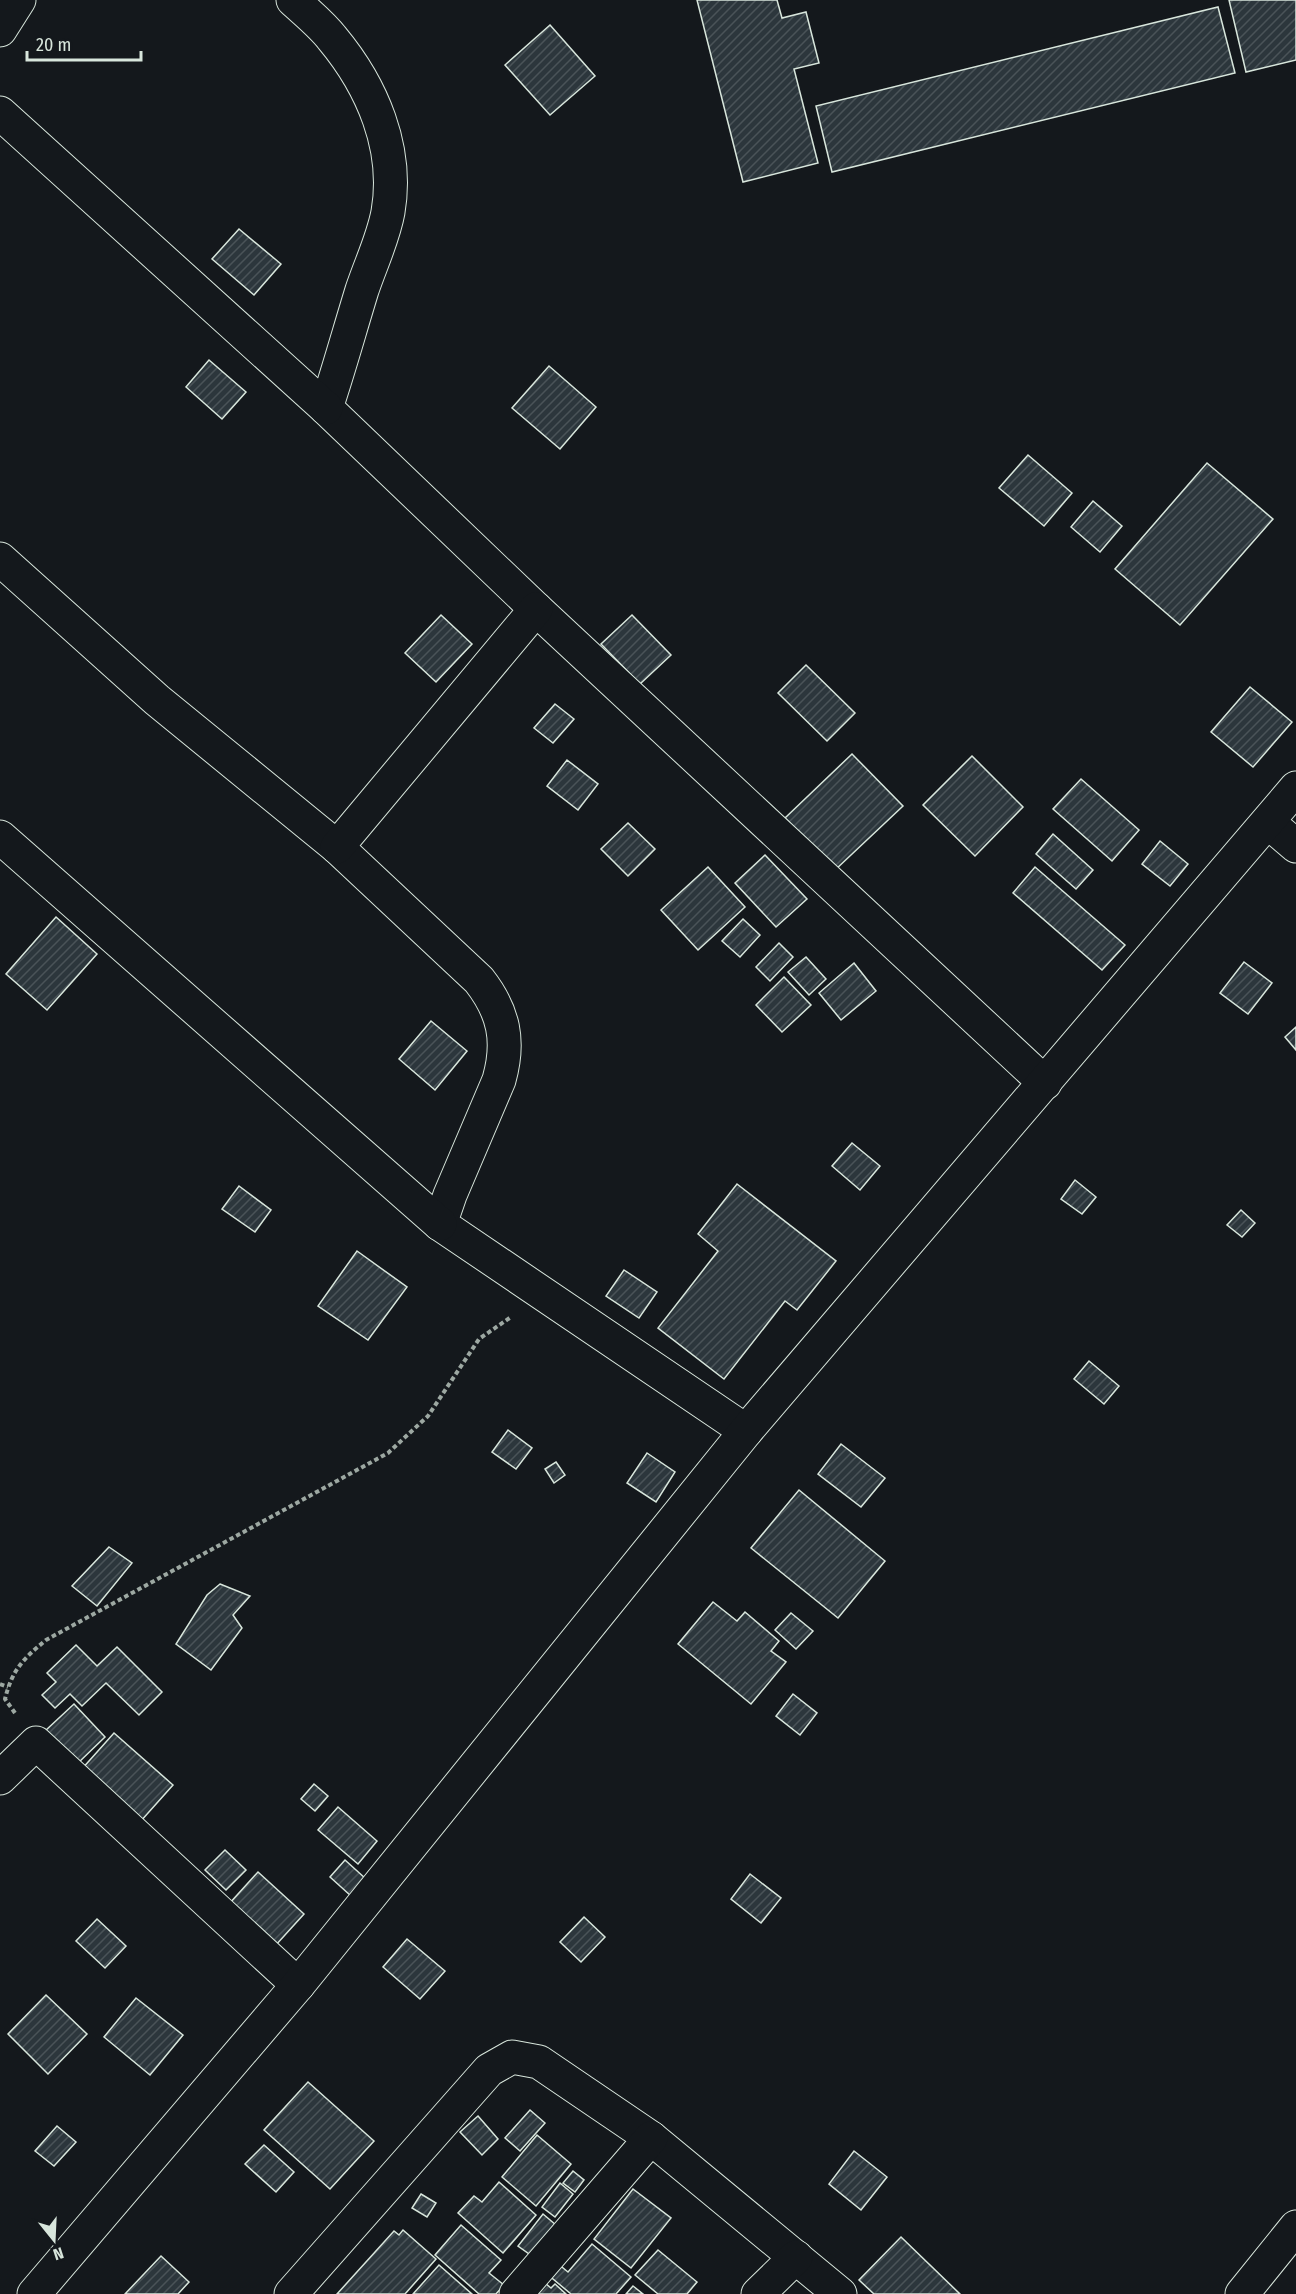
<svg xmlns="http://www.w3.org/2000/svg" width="1296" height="2294" font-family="'Fira Sans Condensed',sans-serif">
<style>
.building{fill:url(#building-hatch);stroke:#d8e6dc;stroke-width:1.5}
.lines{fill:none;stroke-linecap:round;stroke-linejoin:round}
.minor-casing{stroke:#d8e6dc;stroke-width:35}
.path{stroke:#9da8a2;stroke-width:4;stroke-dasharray:4.5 3;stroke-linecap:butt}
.minor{stroke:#14181c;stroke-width:33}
</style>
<defs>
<pattern id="building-hatch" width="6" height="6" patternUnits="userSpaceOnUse" patternTransform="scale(1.5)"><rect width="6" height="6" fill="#2c363c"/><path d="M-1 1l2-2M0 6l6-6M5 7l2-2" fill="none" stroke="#4a5358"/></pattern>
</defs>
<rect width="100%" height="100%" fill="#14181c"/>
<g class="building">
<polygon points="697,0 777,0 782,18 806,12 819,63 794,69 818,163 743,182"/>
<polygon points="1229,0 1296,0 1296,60 1246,72"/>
<polygon points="1218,7 1235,73 832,172 816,106"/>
<polygon points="550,25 595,76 550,115 505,65"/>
<polygon points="239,229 281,264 254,295 212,259"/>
<polygon points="209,360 246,392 222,419 186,387"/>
<polygon points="549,366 596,407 560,449 512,408"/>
<polygon points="1028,455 1072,493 1044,526 999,488"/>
<polygon points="1207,463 1273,519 1180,625 1115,569"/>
<polygon points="1093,501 1122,526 1100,552 1071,527"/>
<polygon points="441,615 472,644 436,682 405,653"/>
<polygon points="632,615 671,655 640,684 601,644"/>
<polygon points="806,665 855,713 827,741 778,693"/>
<polygon points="1250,687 1292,722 1253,767 1211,732"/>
<polygon points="555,704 574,719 553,743 534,728"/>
<polygon points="852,754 903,806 834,871 785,818"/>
<polygon points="972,756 1023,807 975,856 923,805"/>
<polygon points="567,760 598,784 578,810 547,786"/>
<polygon points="1081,779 1139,830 1112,861 1053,809"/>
<polygon points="628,823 655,849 628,876 601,849"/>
<polygon points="1053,834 1093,870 1076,889 1036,854"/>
<polygon points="1160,841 1188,864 1170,886 1142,864"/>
<polygon points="765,855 807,899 776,927 735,883"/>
<polygon points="708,867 745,907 698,950 661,910"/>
<polygon points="1035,867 1125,945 1102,970 1013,893"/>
<polygon points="56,917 97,954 47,1010 6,974"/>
<polygon points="743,919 760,935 740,957 722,941"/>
<polygon points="779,943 793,957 770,981 756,967"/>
<polygon points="806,957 826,979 809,995 788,972"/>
<polygon points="1244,962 1272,983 1248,1014 1220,993"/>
<polygon points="854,963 876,991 841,1020 819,993"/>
<polygon points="784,977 811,1005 782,1032 756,1005"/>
<polygon points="431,1021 467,1051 435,1090 399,1059"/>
<polygon points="1296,1027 1296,1050 1285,1037"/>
<polygon points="852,1143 880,1166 860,1190 832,1166"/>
<polygon points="1075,1180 1096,1197 1082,1214 1061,1199"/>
<polygon points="737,1184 836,1261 797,1310 785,1301 724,1379 658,1328 718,1251 698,1234"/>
<polygon points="239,1186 271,1210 255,1232 222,1209"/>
<polygon points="1241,1210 1255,1223 1242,1237 1227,1225"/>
<polygon points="357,1251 407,1287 368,1340 318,1306"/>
<polygon points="624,1270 657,1292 639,1318 606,1296"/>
<polygon points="1089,1361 1119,1386 1104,1404 1074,1379"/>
<polygon points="508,1430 532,1448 516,1469 492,1452"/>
<polygon points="841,1444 885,1478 861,1507 818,1474"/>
<polygon points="647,1453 675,1472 656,1502 627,1483"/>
<polygon points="556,1462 565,1475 554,1483 545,1469"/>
<polygon points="799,1490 885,1561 838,1618 751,1548"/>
<polygon points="109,1547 132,1563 97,1606 72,1586"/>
<polygon points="220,1584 250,1596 233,1615 242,1628 211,1670 176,1644 207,1595"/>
<polygon points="713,1602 737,1621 745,1612 779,1641 771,1651 786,1662 751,1704 678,1644"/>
<polygon points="791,1613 813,1631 796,1649 775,1630"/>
<polygon points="76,1645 97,1666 117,1647 162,1692 139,1715 106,1683 82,1706 70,1694 55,1708 42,1695 56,1682 47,1673"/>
<polygon points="793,1694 817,1713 800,1735 776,1716"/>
<polygon points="74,1704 105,1737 77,1764 45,1731"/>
<polygon points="114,1733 173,1785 140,1822 81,1770"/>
<polygon points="314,1784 328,1796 315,1811 301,1799"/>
<polygon points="338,1807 377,1841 358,1864 318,1830"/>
<polygon points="225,1850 246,1870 226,1890 205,1870"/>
<polygon points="345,1860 366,1879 351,1896 330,1877"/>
<polygon points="258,1872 304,1914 275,1946 229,1904"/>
<polygon points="750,1874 781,1898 761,1923 731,1899"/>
<polygon points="584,1917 605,1937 581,1962 560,1942"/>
<polygon points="97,1919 126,1946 105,1968 76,1941"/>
<polygon points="407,1939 445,1971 420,1999 383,1967"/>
<polygon points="46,1995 87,2034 48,2074 8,2034"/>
<polygon points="136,1998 183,2035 150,2075 104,2037"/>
<polygon points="308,2082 374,2141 330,2189 264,2130"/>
<polygon points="530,2110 545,2123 520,2151 505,2138"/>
<polygon points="478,2116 498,2139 482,2155 460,2132"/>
<polygon points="57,2126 76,2142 54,2166 35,2151"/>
<polygon points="537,2135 571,2164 536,2206 502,2177"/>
<polygon points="264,2145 294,2172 276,2192 245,2164"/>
<polygon points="854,2151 887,2177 861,2210 829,2184"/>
<polygon points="573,2171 584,2180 575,2192 563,2183"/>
<polygon points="499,2182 536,2215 503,2253 458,2213 474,2196 482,2202"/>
<polygon points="560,2183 573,2194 555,2217 542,2207"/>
<polygon points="633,2189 671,2218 631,2268 594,2239"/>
<polygon points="421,2194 436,2203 427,2217 412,2208"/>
<polygon points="543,2214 556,2225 532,2256 518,2246"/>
<polygon points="461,2225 501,2260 489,2273 504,2285 496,2294 479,2294 435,2255"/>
<polygon points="403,2230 436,2259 405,2294 337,2294 394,2231 399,2235"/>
<polygon points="901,2237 960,2294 874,2294 859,2280"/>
<polygon points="592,2244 631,2277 616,2294 571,2294 547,2274 557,2263 568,2272"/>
<polygon points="658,2250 697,2282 687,2294 658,2294 635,2275"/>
<polygon points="161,2256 189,2282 178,2294 125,2294"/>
<polygon points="439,2265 472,2294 413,2294"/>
<polygon points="545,2283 551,2288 555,2284 566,2294 536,2294"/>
<polygon points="633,2286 643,2294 626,2294"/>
</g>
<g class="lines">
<g class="minor-casing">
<g id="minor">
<path d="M293,0C306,12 321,24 332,38C372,86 399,148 388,212C383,239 371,263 362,290C350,329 339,369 326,408L536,609L1045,1083"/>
<polyline points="0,30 19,0"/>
<polyline points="0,113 326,408"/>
<path d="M0,559L157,700L337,847L479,980C504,1012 510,1041 499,1080L450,1195L440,1224L746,1431"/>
<polyline points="1268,822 1296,846"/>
<polyline points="0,837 440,1224"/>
<polyline points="337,847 536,609"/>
<polyline points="0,1778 36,1743 298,1985"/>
<polyline points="34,2294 298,1985 746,1431 1296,788"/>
<polyline points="291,2294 489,2070 512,2057 539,2062 651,2138 840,2294"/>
<polyline points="516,2294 651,2138"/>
<polyline points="758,2294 796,2257"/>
<polyline points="1242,2294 1296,2227"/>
</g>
</g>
<g class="path">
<polyline points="0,1684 8,1687"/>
<path d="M15,1713L5,1699C12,1670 23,1659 46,1640L388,1453L428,1416L479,1339L511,1317"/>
</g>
<use href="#minor" class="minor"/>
</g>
<g transform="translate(54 2240) rotate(162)" stroke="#14181c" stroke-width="4.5" paint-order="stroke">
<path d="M0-4.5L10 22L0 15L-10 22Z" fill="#d8e6dc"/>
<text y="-9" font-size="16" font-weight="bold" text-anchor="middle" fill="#d8e6dc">N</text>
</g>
<path d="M27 51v9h114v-9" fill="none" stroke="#d8e6dc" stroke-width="3"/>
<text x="36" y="51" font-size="18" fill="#d8e6dc" stroke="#14181c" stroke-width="4.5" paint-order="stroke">20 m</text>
</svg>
